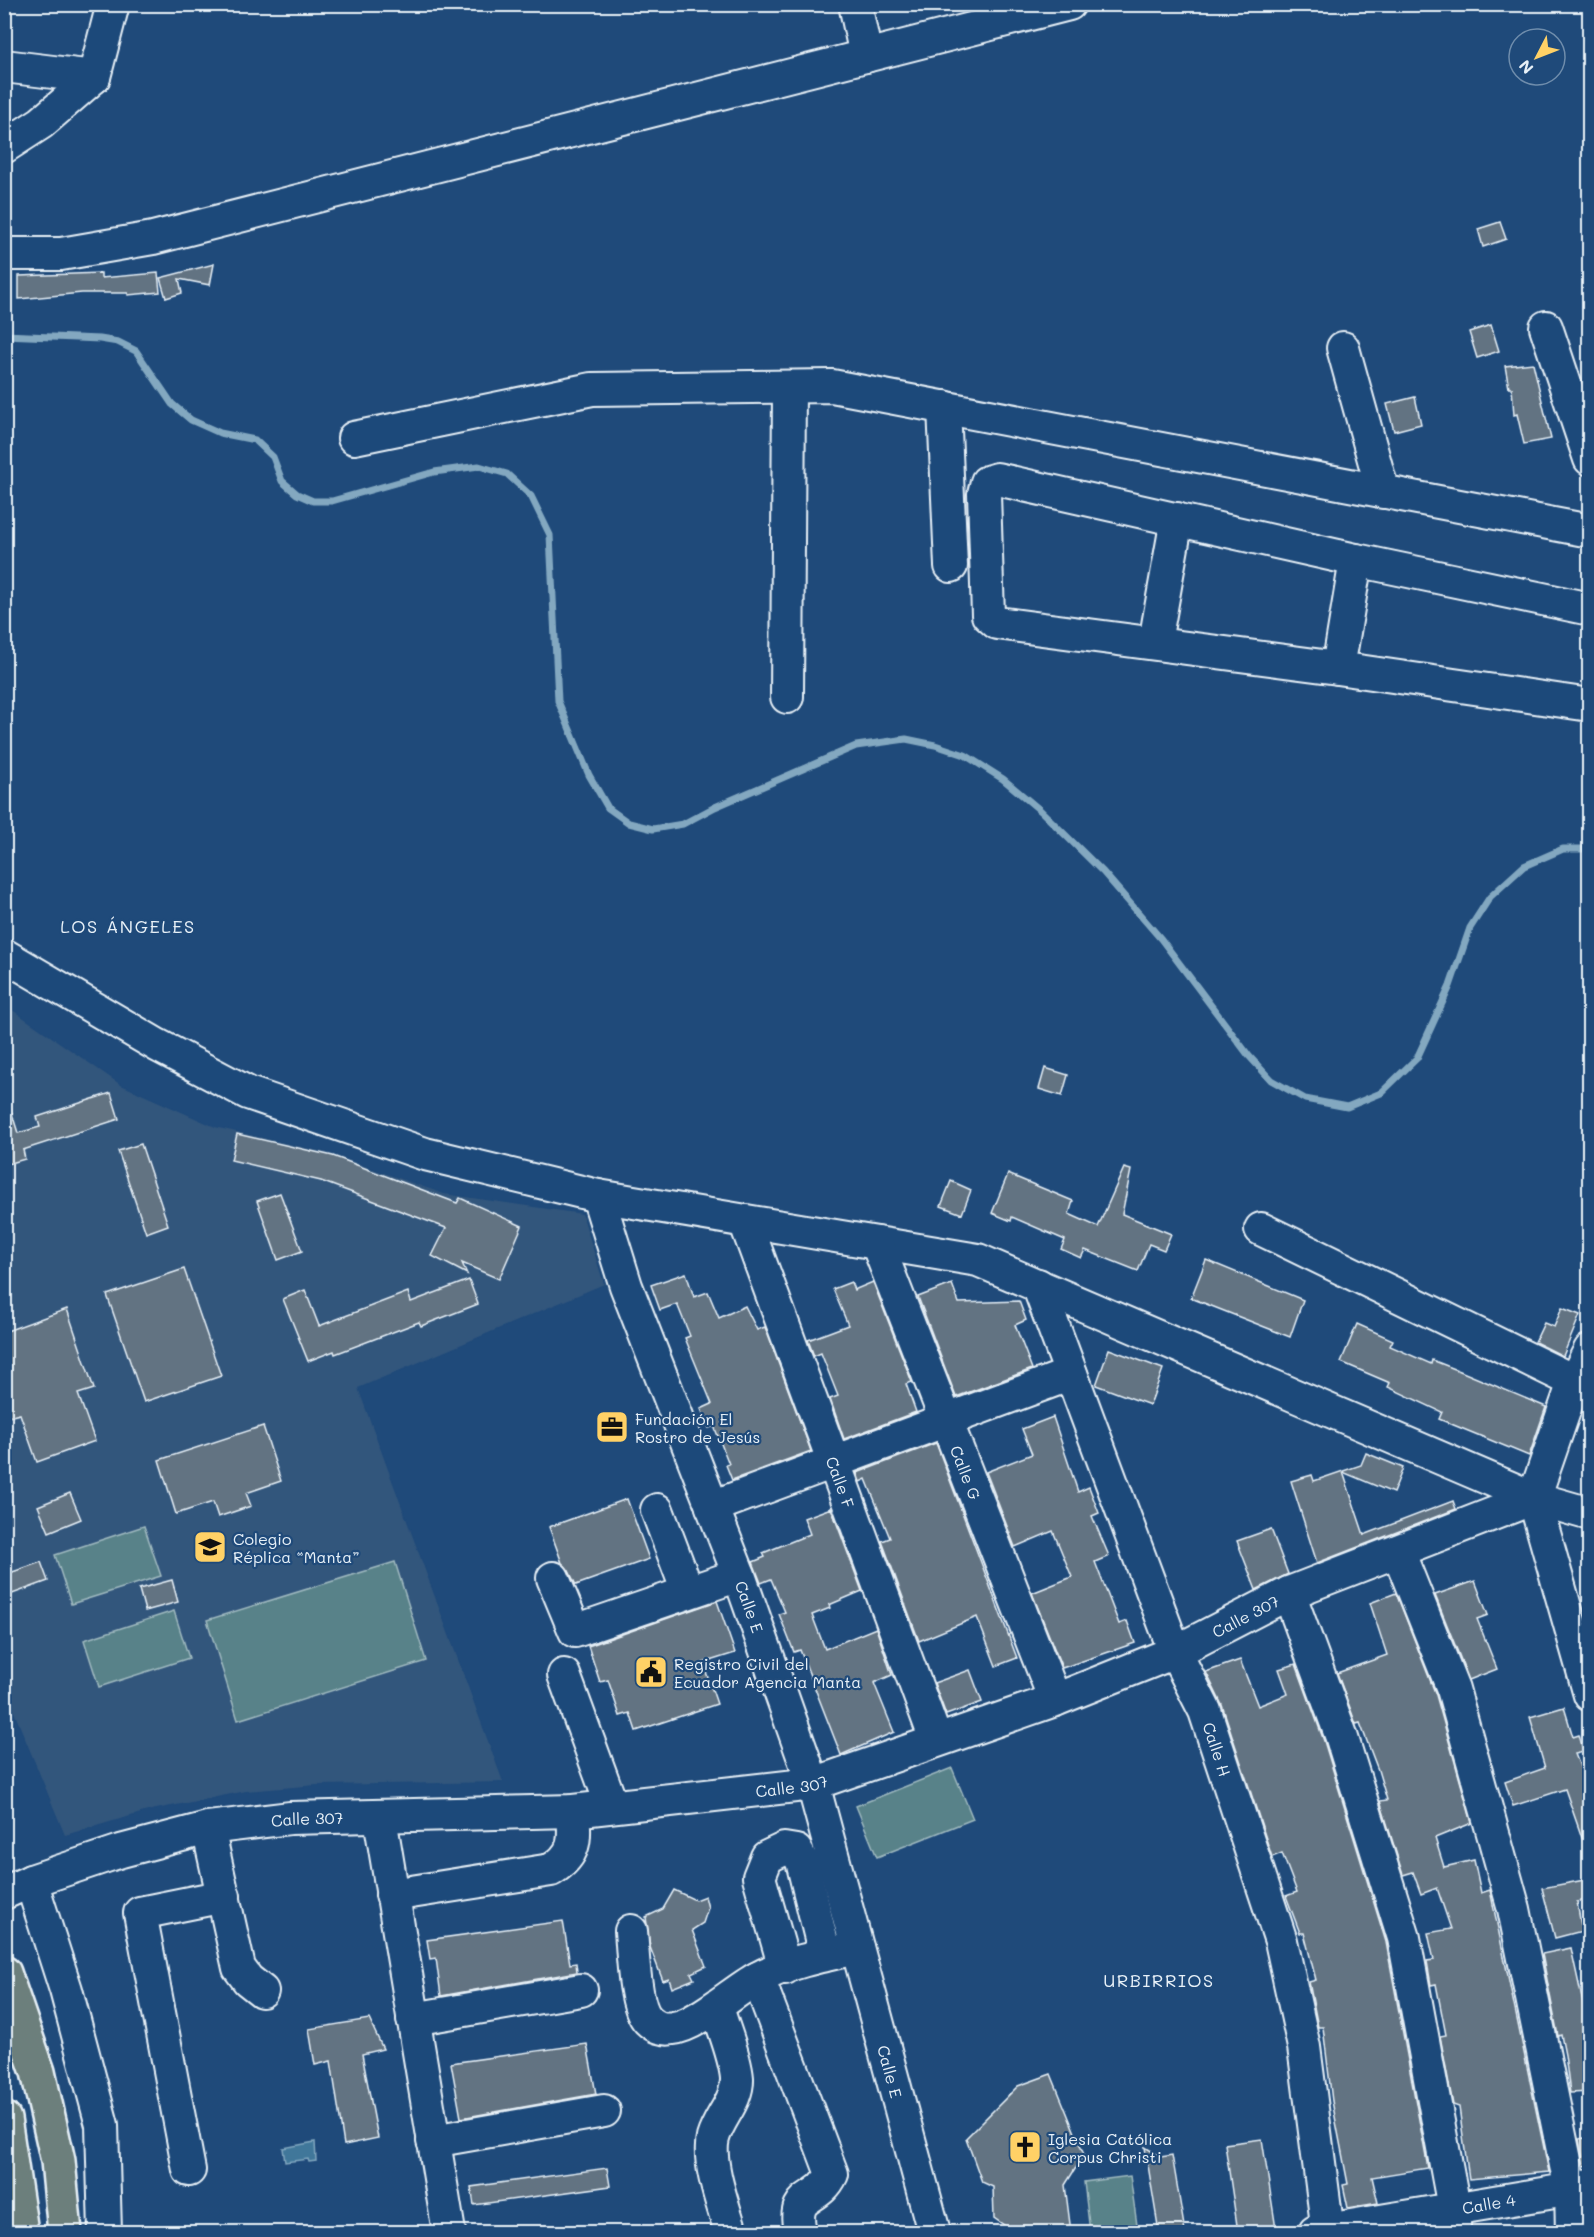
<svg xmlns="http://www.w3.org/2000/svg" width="1594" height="2237" font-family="Mali,sans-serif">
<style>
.built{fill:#33567c}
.green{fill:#588289;stroke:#a0bac0;stroke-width:1.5}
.water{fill:#3f779a;stroke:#83a8c0;stroke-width:1.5}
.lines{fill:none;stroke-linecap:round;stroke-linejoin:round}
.stream{stroke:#83a8c0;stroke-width:7}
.building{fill:#627382;stroke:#e8f1f8;stroke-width:1.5}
.minor-casing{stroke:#e8f1f8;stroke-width:36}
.highway-casing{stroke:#e8f1f8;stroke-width:38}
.minor{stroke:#1f4a7a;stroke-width:32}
.highway{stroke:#6c7f7c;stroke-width:33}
.labels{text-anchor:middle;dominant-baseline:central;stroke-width:4.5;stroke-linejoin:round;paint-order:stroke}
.poi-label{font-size:16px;fill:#e8f1f8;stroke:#1f4a7a;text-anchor:start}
.street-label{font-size:16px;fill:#e8f1f8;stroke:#1f4a7a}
.neighbourhood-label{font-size:18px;letter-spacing:1.5px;fill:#e8f1f8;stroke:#1f4a7a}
</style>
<rect width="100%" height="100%" fill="#1f4a7a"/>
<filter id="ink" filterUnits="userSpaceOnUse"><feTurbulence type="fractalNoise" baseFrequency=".0167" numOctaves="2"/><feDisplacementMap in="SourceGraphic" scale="12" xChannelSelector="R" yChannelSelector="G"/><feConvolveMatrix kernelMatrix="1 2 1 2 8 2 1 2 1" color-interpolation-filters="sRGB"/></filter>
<g filter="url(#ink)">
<polygon class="built" points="5,1005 121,1085 215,1127 327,1153 444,1194 582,1214 604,1284 358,1388 503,1782 316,1785 246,1791 151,1810 65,1835 5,1690"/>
<g class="green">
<polygon points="144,1526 161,1576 71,1604 55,1555"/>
<polygon points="395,1562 426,1661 238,1720 207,1620"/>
<polygon points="174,1611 189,1658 99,1687 84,1640"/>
<polygon points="952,1768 973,1819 877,1857 856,1806"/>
<polygon points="1130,2176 1138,2232 1090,2232 1084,2182"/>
</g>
<polygon class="water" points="315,2142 316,2161 309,2162 308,2159 285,2162 283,2148"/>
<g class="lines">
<polyline class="stream" points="4,335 100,339 118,342 136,351 172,404 191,420 220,433 255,440 273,457 282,481 297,494 313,501 332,501 434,472 479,466 507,474 531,496 550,535 558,701 589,775 608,808 629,823 653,829 683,824 715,807 856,746 906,739 935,745 965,755 1003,779 1041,811 1103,872 1161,939 1249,1056 1271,1080 1305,1099 1347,1107 1381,1093 1417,1058 1450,986 1470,928 1490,897 1524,866 1563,849 1590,849"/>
</g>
<g class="building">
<polygon points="1500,222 1506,239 1483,247 1478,229"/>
<polygon points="214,264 210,285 179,279 182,293 166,298 160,278"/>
<polygon points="101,273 101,278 158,273 160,292 128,295 128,293 82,293 19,299 19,276"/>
<polygon points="1491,325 1499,351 1477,358 1469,332"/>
<polygon points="1533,363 1551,439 1524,444 1517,414 1514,415 1512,388 1509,388 1505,366"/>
<polygon points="1415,397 1421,424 1394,431 1387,404"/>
<polygon points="1045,1068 1068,1075 1062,1096 1039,1089"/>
<polygon points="111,1093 119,1119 23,1150 25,1159 4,1165 4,1105 9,1104 18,1133 40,1127 37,1117"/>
<polygon points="237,1134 333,1156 457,1203 460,1198 522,1226 499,1279 462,1263 467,1274 432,1256 446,1228 321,1181 231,1160"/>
<polygon points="141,1144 168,1225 146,1233 118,1151"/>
<polygon points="1124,1168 1131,1170 1122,1214 1171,1234 1164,1250 1149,1244 1138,1271 1085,1250 1081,1258 1061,1249 1065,1240 1012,1217 1011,1221 992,1213 1008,1174 1073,1201 1069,1214 1098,1227"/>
<polygon points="951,1181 971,1190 962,1214 941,1206"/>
<polygon points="280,1193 302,1251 278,1260 257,1201"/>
<polygon points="1206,1260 1303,1300 1290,1337 1191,1298"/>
<polygon points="184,1269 221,1376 144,1402 107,1295"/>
<polygon points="686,1273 694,1297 708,1292 719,1318 745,1306 757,1330 765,1327 811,1451 732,1480 726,1465 729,1464 714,1426 709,1428 701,1409 712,1404 685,1338 690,1336 677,1304 660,1310 651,1285"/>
<polygon points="469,1280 478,1304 421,1326 419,1322 335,1354 334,1351 308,1361 283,1299 305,1290 319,1326 408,1292 411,1302"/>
<polygon points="851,1282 854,1290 873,1282 912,1382 906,1384 916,1412 844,1439 830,1399 838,1396 821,1353 814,1356 808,1340 848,1325 833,1289"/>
<polygon points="952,1284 959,1303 1019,1301 1026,1320 1015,1325 1032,1369 956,1397 918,1297"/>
<polygon points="1562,1308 1580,1315 1563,1356 1535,1342 1544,1323 1554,1327"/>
<polygon points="67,1309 94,1389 78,1394 95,1441 37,1462 20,1414 4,1418 4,1332"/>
<polygon points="1357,1324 1393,1340 1390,1346 1431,1364 1432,1360 1460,1371 1546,1407 1529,1456 1439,1419 1442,1412 1388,1387 1390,1383 1341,1362"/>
<polygon points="1109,1349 1163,1369 1150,1405 1096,1385"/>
<polygon points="1053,1417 1078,1492 1089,1487 1099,1513 1092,1516 1109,1556 1095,1562 1119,1624 1127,1621 1135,1643 1062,1668 1032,1593 1072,1577 1053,1531 1015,1547 986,1472 1032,1454 1022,1429"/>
<polygon points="263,1426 281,1481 246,1493 251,1506 218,1517 213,1502 176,1514 159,1460"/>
<polygon points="936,1443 1017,1658 996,1666 977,1617 919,1641 882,1541 890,1538 866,1479 860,1482 857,1473"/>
<polygon points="1366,1453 1403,1468 1393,1493 1343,1472 1364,1535 1453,1501 1456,1509 1317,1563 1291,1481 1312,1475 1314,1481 1361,1465"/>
<polygon points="70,1493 81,1519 49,1532 38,1506"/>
<polygon points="627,1499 649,1559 576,1585 569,1571 562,1563 549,1527"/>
<polygon points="831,1508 862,1591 829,1605 830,1608 812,1615 825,1649 876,1628 892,1675 874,1683 894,1732 841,1755 800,1650 794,1652 779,1614 785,1612 771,1579 761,1583 753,1562 765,1557 763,1553 810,1534 804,1518"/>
<polygon points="1271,1529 1288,1574 1256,1590 1237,1541"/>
<polygon points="41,1562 48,1581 4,1597 4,1575"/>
<polygon points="172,1580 178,1602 145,1611 139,1589"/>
<polygon points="1475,1581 1488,1615 1477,1619 1497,1669 1469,1680 1435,1595"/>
<polygon points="1396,1593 1436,1695 1472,1823 1435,1838 1444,1867 1474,1860 1481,1893 1490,1890 1549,2172 1469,2179 1459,2107 1453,2105 1440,2036 1446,2035 1436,1984 1431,1985 1427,1961 1434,1960 1428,1933 1451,1929 1437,1888 1421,1894 1413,1872 1403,1875 1380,1801 1387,1800 1378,1770 1360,1723 1356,1724 1337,1673 1387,1655 1370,1603"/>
<polygon points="717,1601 735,1653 703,1663 717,1704 636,1731 630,1713 620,1716 608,1680 600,1682 588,1646"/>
<polygon points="1240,1660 1258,1706 1288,1694 1279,1669 1296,1664 1324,1741 1386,1942 1428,2168 1372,2177 1378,2203 1348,2208 1343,2185 1348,2184 1332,2101 1323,2027 1318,2027 1309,1982 1316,1980 1304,1933 1300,1933 1286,1896 1297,1892 1282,1853 1272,1857 1222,1705 1206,1672"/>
<polygon points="970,1670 982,1702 946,1715 934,1683"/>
<polygon points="1564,1707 1573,1737 1579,1735 1584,1752 1575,1754 1590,1791 1587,1852 1565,1789 1513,1806 1505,1782 1545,1768 1530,1717"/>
<polygon points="1590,1879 1590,1899 1577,1902 1582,1931 1555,1938 1542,1888"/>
<polygon points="674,1890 695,1900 705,1896 708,1908 703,1923 692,1930 706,1966 691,1973 694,1979 672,1988 669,1979 663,1981 650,1947 646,1917 663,1909"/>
<polygon points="563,1921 570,1964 576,1963 577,1972 441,1996 436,1958 430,1959 427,1940"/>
<polygon points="1571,1948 1586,2017 1590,2017 1590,2092 1570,2093 1565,2055 1561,2035 1558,2036 1542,1954"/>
<polygon points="369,2019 383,2049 362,2054 378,2138 344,2145 331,2061 315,2065 309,2029"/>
<polygon points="587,2044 596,2094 461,2118 451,2063"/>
<polygon points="1051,2074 1084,2155 1065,2185 1071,2232 1014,2232 994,2218 993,2187 982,2182 966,2138 1018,2086"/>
<polygon points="1590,2137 1590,2165 1584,2166 1579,2139"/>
<polygon points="1262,2139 1276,2229 1238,2232 1225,2144"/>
<polygon points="1145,2147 1161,2157 1172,2155 1185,2232 1159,2232"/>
<polygon points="607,2168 610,2186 474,2205 471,2187"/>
</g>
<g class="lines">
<g class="minor-casing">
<g id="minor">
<polyline points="855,4 866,56"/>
<polyline points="4,66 94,77"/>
<polyline points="4,147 41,123 94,77 113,4"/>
<polyline points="4,254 61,254 153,238 1069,4"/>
<polyline points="1546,327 1590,459"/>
<polyline points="1343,348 1383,492"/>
<polyline points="944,407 951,566"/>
<polyline points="354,438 592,389 832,386 1590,531"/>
<polyline points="1590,609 1356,560 1338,668 1590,705"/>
<polyline points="1155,642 1177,519"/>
<polyline points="1338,668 997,623 988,615 984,494 987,482 997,479 1356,560"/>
<polyline points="787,697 789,388"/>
<polyline points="4,955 157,1045 248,1093 425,1154 598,1196 978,1260 1534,1498 1590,1514"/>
<path id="s1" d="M598,1196L626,1286L739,1575L813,1784L934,2232"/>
<path id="s2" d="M745,1221L936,1740"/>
<polyline points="1261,1229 1590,1389"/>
<path id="s3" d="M877,1243L1055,1700"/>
<path id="s4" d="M1038,1285L1175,1652L1205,1711L1281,1941L1304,2047L1328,2232"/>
<polyline points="1590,1350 1574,1382 1534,1498 1590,1695"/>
<polyline points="712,1507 1071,1374"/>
<polyline points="657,1510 688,1592"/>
<polyline points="1398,1551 1453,1689 1514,1909 1571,2190 1572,2232"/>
<polyline points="553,1578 575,1631 739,1575"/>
<polyline points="1289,1593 1341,1735 1404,1938 1454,2208 1454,2232"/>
<polyline points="564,1675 612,1806"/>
<polyline points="380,1818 449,2232"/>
<polyline points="208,1828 239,1968 248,1980 262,1991"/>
<polyline points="31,1881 66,1990 102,2125 105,2232"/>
<path id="s5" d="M4,1893L31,1881L121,1851L208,1828L290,1818L573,1811L813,1784L1055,1700L1175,1652L1289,1593L1534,1498"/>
<path d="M392,1895L551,1870C577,1854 575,1839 573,1811"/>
<path d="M631,1931C633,1952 634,2006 648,2020C655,2027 664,2030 673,2028C696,2026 734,1991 756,1979C785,1963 824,1955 857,1948"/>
<polyline points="785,1968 759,1877 767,1857 784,1849 796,1851 802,1861 825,1955"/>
<path d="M758,1978L832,2174C818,2204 791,2190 800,2232"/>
<path d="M717,2007C723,2029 735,2055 737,2078C738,2100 719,2117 713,2138C707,2162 724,2208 731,2232"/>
<polyline points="413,2019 581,1990"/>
<polyline points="433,2141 604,2111"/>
<polyline points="189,2170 140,1913 224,1896"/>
<path id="s6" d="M1315,2232L1590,2186"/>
</g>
</g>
<g class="highway-casing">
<g id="highway">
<polyline points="4,1973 38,2072 58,2161 65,2232"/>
<polyline points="4,2119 21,2232"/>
</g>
</g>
<use href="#minor" class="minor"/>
<use href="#highway" class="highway"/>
</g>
</g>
<defs>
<g id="office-square" transform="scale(1.725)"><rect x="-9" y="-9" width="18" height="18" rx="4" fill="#ffd166" stroke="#1f4a7a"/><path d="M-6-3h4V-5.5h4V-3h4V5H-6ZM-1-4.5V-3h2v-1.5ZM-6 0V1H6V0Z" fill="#111"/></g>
<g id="school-square" transform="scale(1.725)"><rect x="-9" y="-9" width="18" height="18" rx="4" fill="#ffd166" stroke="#1f4a7a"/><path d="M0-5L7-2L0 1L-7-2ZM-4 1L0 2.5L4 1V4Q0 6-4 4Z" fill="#111"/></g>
<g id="civic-square" transform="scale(1.725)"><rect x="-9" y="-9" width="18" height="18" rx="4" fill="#ffd166" stroke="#1f4a7a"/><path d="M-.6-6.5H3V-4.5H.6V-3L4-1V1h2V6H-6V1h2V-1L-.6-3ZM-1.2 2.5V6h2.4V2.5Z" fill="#111"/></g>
<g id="church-square" transform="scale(1.725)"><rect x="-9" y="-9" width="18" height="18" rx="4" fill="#ffd166" stroke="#1f4a7a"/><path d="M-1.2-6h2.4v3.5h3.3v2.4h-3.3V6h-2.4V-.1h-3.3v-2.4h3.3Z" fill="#111"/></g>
</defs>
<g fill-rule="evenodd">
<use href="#office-square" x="612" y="1427"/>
<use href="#school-square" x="210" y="1547"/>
<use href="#civic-square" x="651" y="1672"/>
<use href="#church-square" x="1025" y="2147"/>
</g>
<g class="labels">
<g class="poi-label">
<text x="635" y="1418">Fundación El<tspan x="635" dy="18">Rostro de Jesús</tspan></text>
<text x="233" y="1538">Colegio<tspan x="233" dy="18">Réplica “Manta”</tspan></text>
<text x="674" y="1663">Registro Civil del<tspan x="674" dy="18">Ecuador Agencia Manta</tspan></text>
<text x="1048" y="2138">Iglesia Católica<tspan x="1048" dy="18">Corpus Christi</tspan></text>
</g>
<g class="street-label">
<text stroke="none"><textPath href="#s3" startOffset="246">Calle G</textPath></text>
<text stroke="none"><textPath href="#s2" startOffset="278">Calle F</textPath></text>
<text stroke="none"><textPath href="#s1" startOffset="438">Calle E</textPath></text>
<text stroke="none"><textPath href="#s5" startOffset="1286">Calle 307</textPath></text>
<text stroke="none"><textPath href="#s4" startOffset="498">Calle H</textPath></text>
<text stroke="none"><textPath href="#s5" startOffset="800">Calle 307</textPath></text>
<text stroke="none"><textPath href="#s5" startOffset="314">Calle 307</textPath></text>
<text stroke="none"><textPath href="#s1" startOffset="924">Calle E</textPath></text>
<text stroke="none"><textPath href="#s6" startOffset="176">Calle 4</textPath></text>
</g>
<g class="neighbourhood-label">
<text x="128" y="926">LOS ÁNGELES</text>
<text x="1159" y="1980">URBIRRIOS</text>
</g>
</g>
<rect width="1594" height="2237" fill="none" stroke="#1f4a7a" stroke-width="24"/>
<rect x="12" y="12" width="1570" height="2213" fill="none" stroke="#e8f1f8" stroke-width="2" filter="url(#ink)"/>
<g transform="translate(1537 57) rotate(228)"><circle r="28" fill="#1f4a7a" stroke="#6f8dac" stroke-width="1.5"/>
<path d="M0-4.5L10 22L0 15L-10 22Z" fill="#ffd166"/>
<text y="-9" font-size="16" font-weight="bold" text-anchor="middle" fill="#e8f1f8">N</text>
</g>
</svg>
